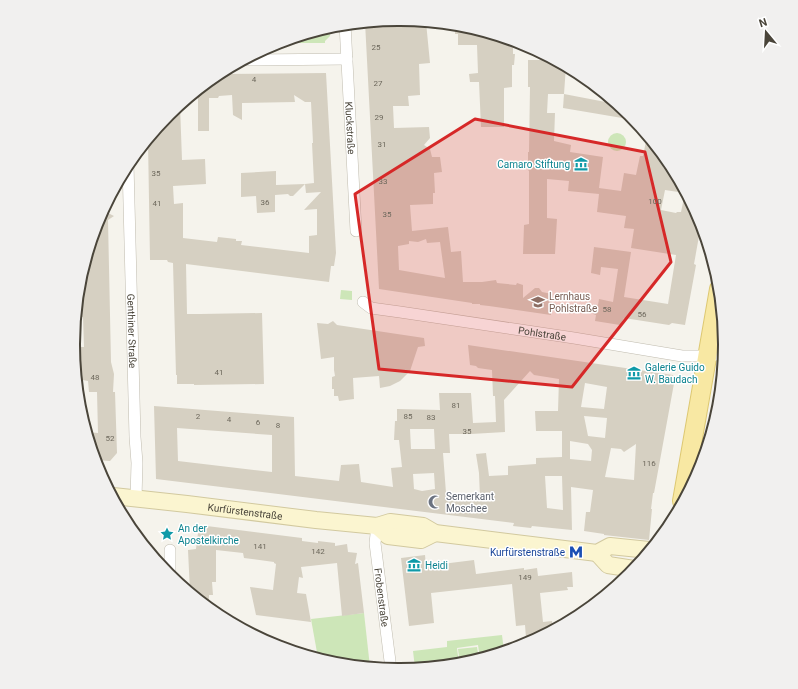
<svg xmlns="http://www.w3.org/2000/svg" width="798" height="689" font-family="Roboto,sans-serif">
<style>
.green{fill:#cde6b8}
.building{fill:#d6d0c2;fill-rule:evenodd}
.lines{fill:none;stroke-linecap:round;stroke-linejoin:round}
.street-casing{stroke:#c0bcaf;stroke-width:12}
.secondary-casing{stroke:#d2c99f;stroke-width:18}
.primary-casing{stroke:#ddc872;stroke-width:20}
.street{stroke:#fff;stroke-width:11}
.secondary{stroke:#fbf5d0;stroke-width:16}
.primary{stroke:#f8e8a3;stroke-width:18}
.marked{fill:#d62828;fill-opacity:0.2;stroke:#d62828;stroke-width:3;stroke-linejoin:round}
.labels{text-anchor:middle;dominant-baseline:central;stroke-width:3;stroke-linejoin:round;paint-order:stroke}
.number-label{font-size:8px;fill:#6d685c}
.street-label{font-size:10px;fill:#4a453a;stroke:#fff}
.culture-label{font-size:10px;fill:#0d838f;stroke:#fff;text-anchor:start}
.education-label{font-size:10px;fill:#785e54;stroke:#fff;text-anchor:start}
.worship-label{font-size:10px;fill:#5b616d;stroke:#fff;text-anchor:start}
.transit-label{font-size:10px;fill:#164399;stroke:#fff;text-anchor:end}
.rim{fill:none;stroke:#4a453a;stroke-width:2}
</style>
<rect width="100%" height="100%" fill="#f5f3ec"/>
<g class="green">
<polygon points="331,27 330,36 325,41 325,43 276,43"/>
<circle cx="617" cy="142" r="9"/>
<polygon points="341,290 352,291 352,300 340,299"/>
<polygon points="364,613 370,667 335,664 318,658 311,619"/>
<polygon points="502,635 504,651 480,659 478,645 457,648 459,664 415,668 413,651 447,647 447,641"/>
<polygon points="477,647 479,659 460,664 458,649"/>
</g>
<g class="building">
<path d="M401,19L426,22L430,63L419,64L420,95L408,96L409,106H393L394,128L429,127L430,138L424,145L430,149L432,157H440L442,172L434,173L435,193H433V204L410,205L412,231L448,227L451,252L461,251L463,282H482L496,280L497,283L516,285L517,283L523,285V298L535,288H539L542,292L552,294L551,315L489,306L480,305V304H472V303L379,289L365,22ZM426,239L427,243L440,242L445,278L399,270L398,246L409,244V241L418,242Z"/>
<polygon points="455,25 463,25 513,40 513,54 515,54 514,65 512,65 512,87 504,88 504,127 481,127 479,82 470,82 469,74 478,73 477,45 458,45 458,34 455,34"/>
<path d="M528,60H555L566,66L564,94H548L547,113H555L554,141L571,145L570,152L603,157L599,188L621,191L624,173L636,175L640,156H643L647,136L666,159L663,168L673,170L700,220L701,225L694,264L696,265L685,325L672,323L669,325L624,318L620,325L595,321L596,315L593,314L594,306V304L598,305L599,299L613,302L618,269L601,267L600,275L591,273L594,247L631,252L624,297L668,304L676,255L631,248L634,229L624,228L626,216L597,212L599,194L568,191L569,181L547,179V218L557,219L555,254H523L524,225L529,224V171L528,170V152H529L530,87H528ZM665,190L685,193L681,212H677L676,213L661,210Z"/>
<polygon points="326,73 336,253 334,266 331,266 329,282 186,264 187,314 200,314 262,313 264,384 194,385 194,384 177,384 177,375 176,375 173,263 168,262 167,260 150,260 148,140 169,114 180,105 182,160 205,159 206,184 173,186 174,204 183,203 183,238 217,242 218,237 236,239 236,241 242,241 241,245 309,253 309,236 317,235 317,209 304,210 321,192 306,193 305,184 314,183 312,143 313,143 311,102 305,102 294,95 295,102 242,103 242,120 233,115 232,95 219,96 218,98 209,98 209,131 198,131 198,98 188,98 218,74"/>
<polygon points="564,94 616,104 629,114 634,120 563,108"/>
<polygon points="276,171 276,185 305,184 293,196 290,196 288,194 275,195 275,212 257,213 256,196 241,197 241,173"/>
<polygon points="107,203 108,213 114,216 108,220 111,362 114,374 113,392 115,392 117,453 110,461 95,460 87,432 98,433 97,392 89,392 88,381 77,379 74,347 84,347 83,317 76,317 79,289 84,289 84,268 98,220"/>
<polygon points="333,321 337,325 424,338 425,346 418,347 410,371 400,381 390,386 380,388 379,376 353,378 354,399 339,401 338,396 334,396 334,389 332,389 332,377 335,376 334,370 334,357 321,359 317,323 328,324"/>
<path d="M468,345L673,375L675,378L654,493H653L651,509H652L649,540L604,535V534L584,531L586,512H590L593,490L571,487L572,530L532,526L531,528L513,526L514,523L156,479L154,406L294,417L295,476L339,481L341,465L359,464L361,482L393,487L391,468L402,467L399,440H394L395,421H397V409L440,410L439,393H471L473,423L496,422L495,396H493L492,370L478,368L476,366L470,365ZM530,371L534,375L559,379L558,411H535L536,431H562V457L536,458V464L508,466V475L489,476L486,453L476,454L479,473L480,497L446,493L443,453H450L449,434H471L505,432L504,400ZM585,383L607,387L604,409L581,407ZM584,416L607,418L605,438L588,436ZM177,428L272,435V472L178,461ZM410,429H434L435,449H411ZM570,441L588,444L592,450L591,461L570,459ZM636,444L634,480L605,477L611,448L621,449L624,452ZM434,473L435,489L422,491L414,489L413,474ZM545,476H562L563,510L547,508Z"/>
<polygon points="199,525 302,538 302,541 318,543 318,541 335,543 335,546 347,544 348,552 357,553 355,564 358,563 364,613 342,616 337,563 301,567 303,578 299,577 297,593 306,594 311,622 256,615 250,587 273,590 276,564 274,563 274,562 244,558 243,553 216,550 216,582 212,582 213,595 209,595 209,608 190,592 188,550 196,549"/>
<polygon points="425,555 426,566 474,560 476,574 524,568 524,570 537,568 538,576 572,572 573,587 567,587 568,590 540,593 543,622 552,621 553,630 529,642 528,637 526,638 525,625 516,626 512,584 431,593 434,623 409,626 401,558"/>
</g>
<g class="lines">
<g class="street-casing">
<g id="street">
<path id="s1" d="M345,24L356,231"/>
<polyline points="244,60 347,59"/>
<path id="s2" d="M128,164L135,437L137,463L136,498"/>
<path id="s3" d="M363,302L371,308L400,312L574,338L682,356H707L724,354"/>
<path id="s4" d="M377,526L375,543L391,669"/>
<polyline points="170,550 170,576"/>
</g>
</g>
<g class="secondary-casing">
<g id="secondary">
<path id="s5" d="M113,496L187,504L316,520L377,526L390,522L423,526L435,533L597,553L610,546L649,550"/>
<polyline points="377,526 388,536 421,540 435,533"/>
<polyline points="597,553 608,565 634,569"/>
</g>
</g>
<g class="primary-casing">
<polyline id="primary" points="682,501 719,289"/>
</g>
<use href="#street" class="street"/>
<use href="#secondary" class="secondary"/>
<use href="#primary" class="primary"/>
</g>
<path class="marked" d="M475,119L645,152L671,262L572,387L379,369L355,194Z"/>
<defs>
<g id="museum-bare" transform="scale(1.08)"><path d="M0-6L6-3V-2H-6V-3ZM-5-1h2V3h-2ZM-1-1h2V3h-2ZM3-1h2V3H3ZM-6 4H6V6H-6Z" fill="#0f9aa8" stroke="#fff" stroke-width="2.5" paint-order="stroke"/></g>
<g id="university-bare" transform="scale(1.08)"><path d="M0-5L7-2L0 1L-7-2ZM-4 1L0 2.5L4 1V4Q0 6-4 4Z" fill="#8d6e63" stroke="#fff" stroke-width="2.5" paint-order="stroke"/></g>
<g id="mosque-bare" transform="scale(1.08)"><path d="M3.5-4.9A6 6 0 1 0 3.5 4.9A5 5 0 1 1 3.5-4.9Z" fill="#6b7280" stroke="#fff" stroke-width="2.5" paint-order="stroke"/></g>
<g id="sight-bare" transform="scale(1.08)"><path d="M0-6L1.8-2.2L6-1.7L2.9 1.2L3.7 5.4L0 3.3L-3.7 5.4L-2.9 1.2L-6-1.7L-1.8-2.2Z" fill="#0f9aa8" stroke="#fff" stroke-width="2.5" paint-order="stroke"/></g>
<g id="metro-bare" transform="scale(1.08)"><path d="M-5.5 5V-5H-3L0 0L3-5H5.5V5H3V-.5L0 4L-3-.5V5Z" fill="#1a4fb4" stroke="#fff" stroke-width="2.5" paint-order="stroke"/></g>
</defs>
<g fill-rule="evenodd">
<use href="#museum-bare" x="581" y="164"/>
<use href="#university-bare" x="538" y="302"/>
<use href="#museum-bare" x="634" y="373"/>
<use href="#mosque-bare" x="435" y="502"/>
<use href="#sight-bare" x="167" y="534"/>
<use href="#metro-bare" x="576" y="552"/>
<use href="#museum-bare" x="414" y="565"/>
</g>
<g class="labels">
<g class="number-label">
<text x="376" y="47">25</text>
<text x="254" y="79">4</text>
<text x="378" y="83">27</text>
<text x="379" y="117">29</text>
<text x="382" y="144">31</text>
<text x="156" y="173">35</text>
<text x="383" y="181">33</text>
<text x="655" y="201">100</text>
<text x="265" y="202">36</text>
<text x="157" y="203">41</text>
<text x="387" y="214">35</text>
<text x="607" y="309">58</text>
<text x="642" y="314">56</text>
<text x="219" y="372">41</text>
<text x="95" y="377">48</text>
<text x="456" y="405">81</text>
<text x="198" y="416">2</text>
<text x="408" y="416">85</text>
<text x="431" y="417">83</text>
<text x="229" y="419">4</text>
<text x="258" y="422">6</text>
<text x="278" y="425">8</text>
<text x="467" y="431">35</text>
<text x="110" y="438">52</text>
<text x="649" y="463">116</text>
<text x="260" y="546">141</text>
<text x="318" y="551">142</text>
<text x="525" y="577">149</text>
</g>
<g class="street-label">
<text stroke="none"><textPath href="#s1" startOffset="104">Kluckstraße</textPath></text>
<text stroke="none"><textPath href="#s2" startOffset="167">Genthiner Straße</textPath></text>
<text stroke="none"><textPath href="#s3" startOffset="183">Pohlstraße</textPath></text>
<text stroke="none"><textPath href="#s5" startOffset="133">Kurfürstenstraße</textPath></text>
<text stroke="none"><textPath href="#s4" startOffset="72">Frobenstraße</textPath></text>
</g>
<g class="culture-label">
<text x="570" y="164" text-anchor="end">Camaro Stiftung</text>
<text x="645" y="367">Galerie Guido<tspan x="645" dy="12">W. Baudach</tspan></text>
<text x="178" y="528">An der<tspan x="178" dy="12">Apostelkirche</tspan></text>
<text x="425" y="565">Heidi</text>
</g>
<g class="education-label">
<text x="549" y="296">Lernhaus<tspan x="549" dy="12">Pohlstraße</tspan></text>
</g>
<g class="worship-label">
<text x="446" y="496">Semerkant<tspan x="446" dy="12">Moschee</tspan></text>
</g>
<g class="transit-label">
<text x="565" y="552">Kurfürstenstraße</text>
</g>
</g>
<path d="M0 0H798V689H0ZM398 26H400A318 318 0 0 1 718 344V345A318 318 0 0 1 400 663H398A318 318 0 0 1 80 345V344A318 318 0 0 1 398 26Z" fill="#f1f0ef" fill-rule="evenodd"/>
<path class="rim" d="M398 26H400A318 318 0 0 1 718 344V345A318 318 0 0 1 400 663H398A318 318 0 0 1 80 345V344A318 318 0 0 1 398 26Z"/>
<g transform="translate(766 32) rotate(342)" stroke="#ffffff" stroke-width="3" paint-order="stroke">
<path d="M0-3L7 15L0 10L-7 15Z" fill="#4a453a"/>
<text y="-6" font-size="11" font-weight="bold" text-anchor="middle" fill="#4a453a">N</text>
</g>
</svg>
